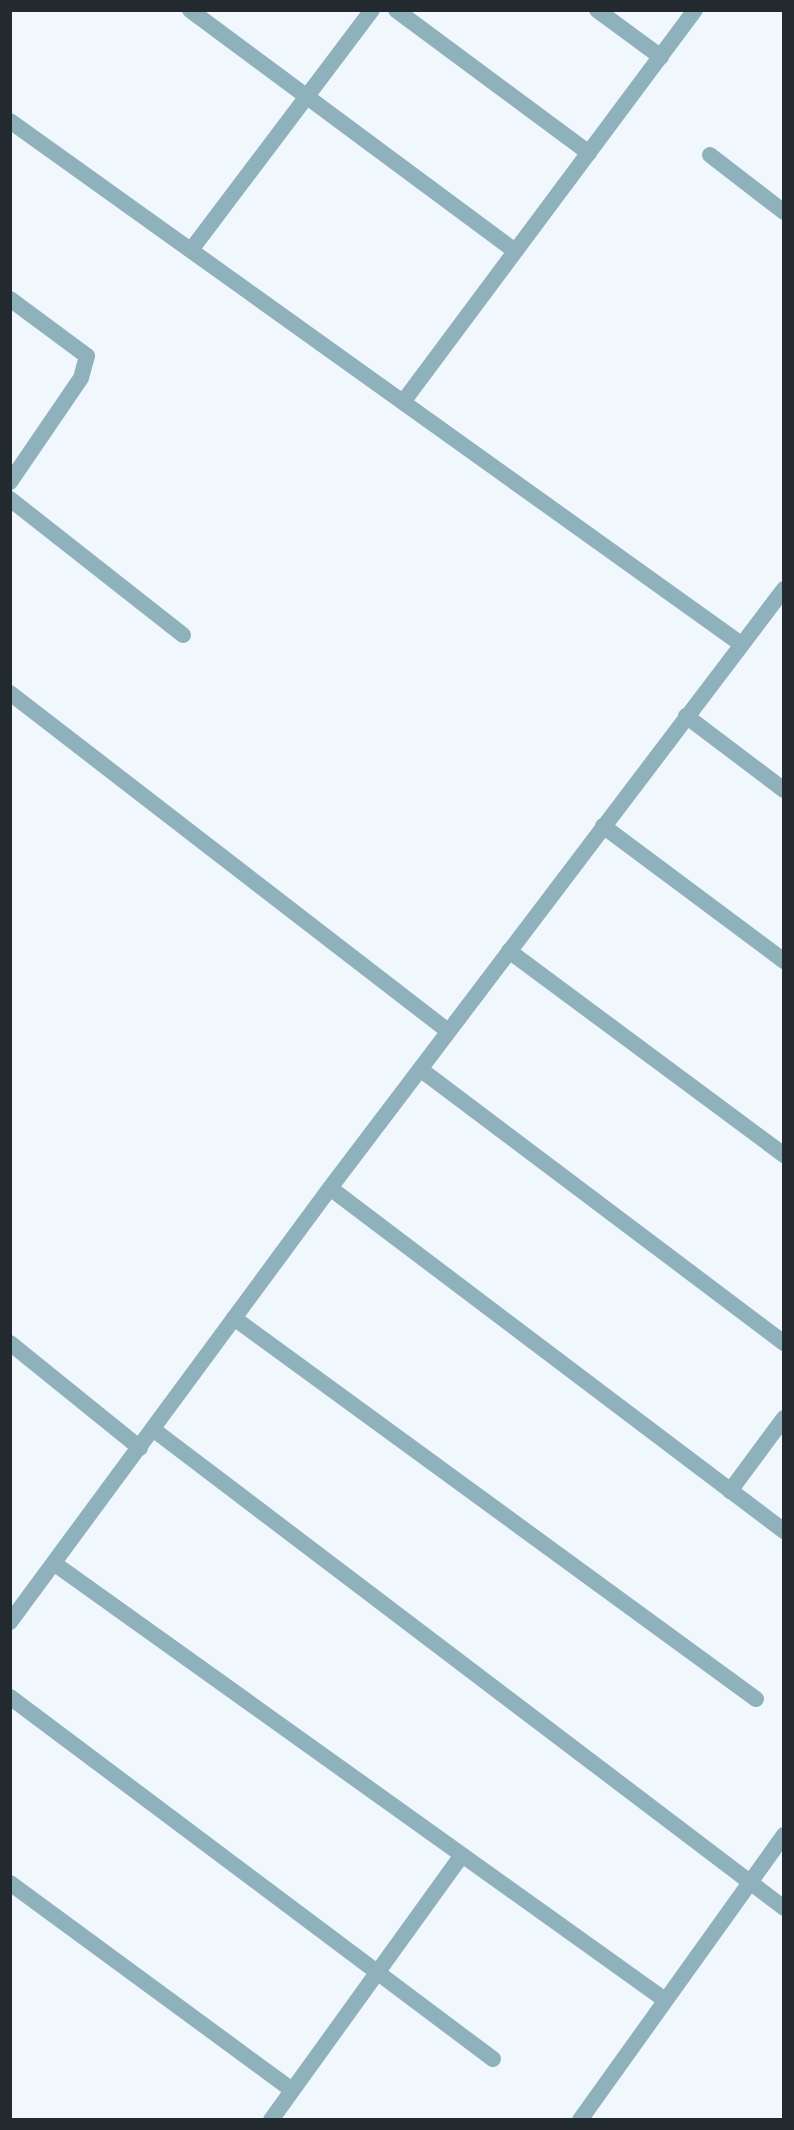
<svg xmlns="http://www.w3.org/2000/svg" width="794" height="2130" font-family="'PT Sans',sans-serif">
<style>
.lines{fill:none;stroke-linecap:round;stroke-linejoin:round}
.minor{stroke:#8fb1bb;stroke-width:16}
</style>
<rect width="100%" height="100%" fill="#f0f8fe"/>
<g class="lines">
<g class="minor">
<polyline points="190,10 515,251"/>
<polyline points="396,10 589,153"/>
<polyline points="597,10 661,57"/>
<polyline points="10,121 741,644"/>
<polyline points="710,155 784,212"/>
<polyline points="191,250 372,10"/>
<polyline points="10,299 87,356 81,378 10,482"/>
<polyline points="403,402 695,10"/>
<polyline points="10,499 183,635"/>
<polyline points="10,693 448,1031"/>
<polyline points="686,716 784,790"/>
<polyline points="603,826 784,961"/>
<polyline points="509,951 784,1155"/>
<polyline points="420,1069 784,1343"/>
<polyline points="330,1188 784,1531"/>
<polyline points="234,1318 756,1699"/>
<polyline points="10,1343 140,1448"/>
<polyline points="154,1430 784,1908"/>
<polyline points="730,1491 784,1418"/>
<polyline points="55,1564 665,2000"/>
<polyline points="10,1622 330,1188 784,589"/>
<polyline points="10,1697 493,2059"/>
<polyline points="10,1883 292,2090"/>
<polyline points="271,2120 462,1855"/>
<polyline points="580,2120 784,1835"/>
</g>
</g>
<rect width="794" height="2130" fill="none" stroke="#232a2f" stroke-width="24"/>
</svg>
